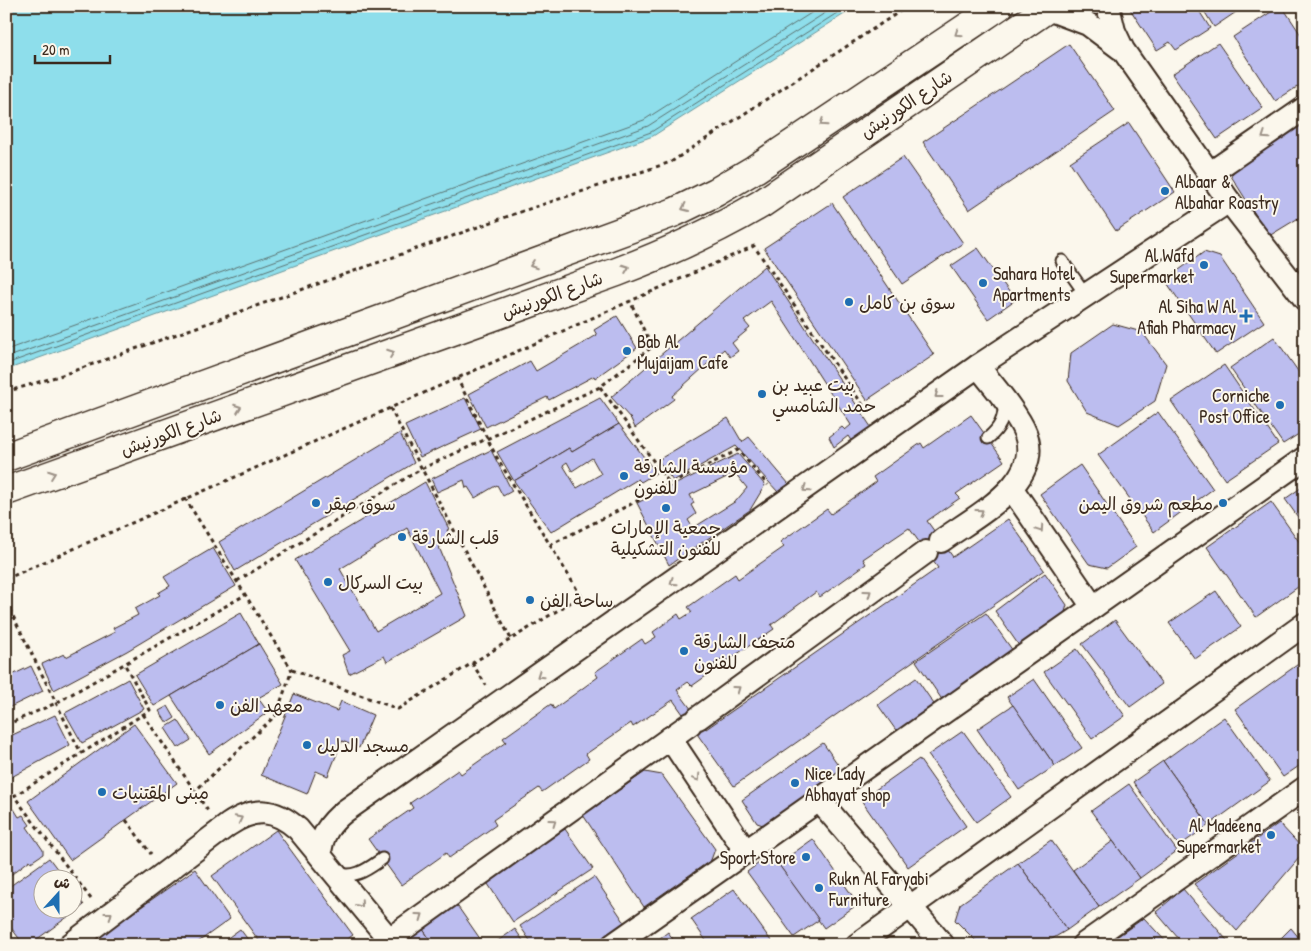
<svg xmlns="http://www.w3.org/2000/svg" width="1311" height="951" font-family="'Patrick Hand','Playpen Sans Arabic',sans-serif">
<style>
.water{fill:#8edeeb;stroke:#6d9699}
.lines{fill:none;stroke-linecap:round;stroke-linejoin:round}
.shore{stroke:#5c7270;stroke-width:1}
.building{fill:#bcbdef;stroke:#3b2a1e;fill-rule:evenodd}
.lane-casing{stroke:#3b2a1e;stroke-width:15}
.street-casing{stroke:#3b2a1e;stroke-width:26}
.secondary-casing{stroke:#3b2a1e;stroke-width:31}
.path{stroke:#3b2a1e;stroke-width:3;stroke-dasharray:4 4;stroke-linecap:butt}
.lane{stroke:#fbf7ec;stroke-width:11}
.street{stroke:#fbf7ec;stroke-width:22}
.secondary{stroke:#fbf7ec;stroke-width:28}
.oneway{stroke:#9b9085}
.poi-dot{fill:#1f6fb2;stroke:#fbf7ec;stroke-width:2}
.labels{text-anchor:middle;dominant-baseline:central;stroke-width:4;stroke-linejoin:round;paint-order:stroke}
.street-label{font-size:18px;fill:#3b2a1e;stroke:#fbf7ec}
.poi-label{font-size:18px;fill:#3b2a1e;stroke:#fbf7ec;text-anchor:start}
</style>
<rect width="100%" height="100%" fill="#fbf7ec"/>
<filter id="ink" filterUnits="userSpaceOnUse"><feTurbulence type="fractalNoise" baseFrequency=".02" numOctaves="2"/><feDisplacementMap in="SourceGraphic" scale="10" xChannelSelector="R" yChannelSelector="G"/><feConvolveMatrix kernelMatrix="1 2 1 2 8 2 1 2 1" color-interpolation-filters="sRGB"/></filter>
<g filter="url(#ink)">
<polygon class="water" points="6,6 857,6 653,136 6,370"/>
<g class="lines">
<g class="shore">
<polyline points="6,350 644,120 822,6"/>
<polyline points="6,358 648,126 836,6"/>
<polyline points="6,364 651,132 848,6"/>
</g>
</g>
<g class="building">
<polygon points="1128,6 1196,6 1210,28 1176,50 1170,42 1157,50"/>
<polygon points="1201,6 1245,6 1214,27"/>
<polygon points="1280,6 1282,6 1305,41 1305,82 1275,101 1233,37"/>
<polygon points="1218,43 1263,108 1217,139 1172,74"/>
<polygon points="1069,44 1115,111 969,210 923,142"/>
<polygon points="1305,116 1305,214 1269,236 1231,176 1245,154"/>
<polygon points="1129,123 1175,192 1116,231 1070,162"/>
<polygon points="903,157 963,243 902,284 843,197"/>
<polygon points="832,203 934,355 867,400 764,248"/>
<polygon points="978,248 1015,300 988,319 951,266"/>
<polygon points="1204,252 1220,257 1264,322 1216,354 1165,280"/>
<polygon points="765,266 871,427 852,442 848,436 834,447 829,437 842,427 845,430 851,425 771,301 744,321 750,328 732,343 738,351 730,357 724,349 672,396 674,399 635,428 631,419 611,397"/>
<polygon points="617,316 637,348 595,378 594,376 549,400 547,397 486,427 469,394 530,361 536,371 597,335 594,330"/>
<polygon points="1113,324 1142,332 1166,364 1155,401 1119,425 1087,412 1068,381 1071,353"/>
<polygon points="1274,337 1305,381 1305,430 1283,444 1230,368"/>
<polygon points="1224,365 1278,444 1225,480 1171,401"/>
<polygon points="465,398 481,429 420,457 405,426"/>
<polygon points="600,398 619,424 572,452 569,448 514,481 497,452"/>
<polygon points="1158,412 1213,489 1154,532 1098,455"/>
<path d="M971,415L1004,461L956,494L960,498L927,521L953,557L1008,519L1044,570L734,786L673,700L633,727L631,723L586,754L589,759L542,792L539,788L493,820L496,825L449,858L446,853L401,885L368,839L413,808L410,803L458,770L461,774L506,742L503,738L551,704L554,709L598,677L595,672L642,639L645,644L656,637L653,632L678,614L681,619L692,612L688,607L735,574L738,579L784,547L780,542L827,509L831,514L876,482L873,477L921,443L924,448ZM909,528L938,568L706,729L677,690L688,682L692,686L716,669L714,664L724,657L727,661L774,629L771,625L816,592L820,597L866,564L863,559Z"/>
<polygon points="728,418 742,442 749,437 789,484 778,492 736,446 673,481 658,460"/>
<path d="M619,424L656,473L641,482L638,479L551,532L514,481L569,448L572,452ZM592,458L601,474L577,488L563,465L567,462L572,471Z"/>
<polygon points="400,433 414,463 235,571 219,542"/>
<polygon points="491,450 512,491 503,496 497,485 475,498 468,487 466,488 464,480 437,492 431,479"/>
<path d="M738,454L765,485L750,510L669,565L637,503ZM735,473L747,488L736,501L693,528L688,520L696,514L691,505L694,503L690,495Z"/>
<polygon points="1080,465 1136,547 1107,568 1089,564 1040,494"/>
<path d="M425,482L449,529L447,530L452,540L439,547L467,616L387,662L384,656L349,674L342,655L350,651L295,560ZM407,528L440,593L376,631L340,569Z"/>
<polygon points="1305,485 1305,527 1285,499"/>
<polygon points="1271,502 1305,550 1305,582 1256,617 1207,547"/>
<polygon points="213,548 236,586 127,651 54,690 42,664 64,654 66,657 115,632 113,628 138,615 135,609 160,595 158,593 170,586 164,577"/>
<polygon points="1045,573 1067,605 1063,619 1022,650 995,611"/>
<polygon points="1216,591 1241,627 1195,659 1169,623"/>
<polygon points="241,613 259,644 154,706 135,675"/>
<polygon points="986,613 1018,658 947,707 916,661"/>
<polygon points="1115,620 1162,684 1130,707 1082,644"/>
<polygon points="259,644 283,684 258,698 268,712 209,754 171,696"/>
<polygon points="1077,649 1125,716 1092,739 1044,672"/>
<polygon points="1304,660 1305,762 1283,777 1235,709"/>
<polygon points="31,666 43,691 6,709 6,678"/>
<polygon points="916,678 938,710 900,736 878,705"/>
<polygon points="128,679 144,709 82,743 65,713"/>
<polygon points="1034,679 1082,748 1055,766 1007,697"/>
<polygon points="294,694 337,711 341,701 373,715 359,748 342,741 328,776 316,771 307,794 261,775"/>
<polygon points="1013,705 1055,766 1019,790 977,729"/>
<polygon points="168,706 175,718 167,723 159,711"/>
<polygon points="55,715 70,745 6,780 6,738"/>
<polygon points="1224,717 1270,781 1209,825 1163,761"/>
<polygon points="178,720 191,740 178,748 165,728"/>
<polygon points="134,724 177,783 70,860 28,801"/>
<polygon points="963,731 1011,797 976,822 928,755"/>
<polygon points="823,743 844,773 766,826 757,823 742,800"/>
<polygon points="919,759 966,826 908,867 861,800"/>
<polygon points="1163,761 1209,825 1179,846 1133,782"/>
<polygon points="645,772 662,775 715,849 711,860 644,907 583,815"/>
<polygon points="1129,784 1177,851 1140,878 1091,811"/>
<polygon points="6,799 12,810 14,809 19,817 23,815 30,825 27,827 43,850 43,854 31,862 30,860 8,877"/>
<polygon points="1279,823 1305,851 1237,931 1194,884"/>
<polygon points="565,829 593,869 513,922 486,881"/>
<polygon points="276,830 353,935 339,945 262,945 212,876"/>
<polygon points="813,839 858,904 824,928 778,864"/>
<polygon points="1051,840 1099,907 1067,930 1018,863"/>
<polygon points="1113,841 1140,878 1099,907 1073,870"/>
<polygon points="771,854 819,920 794,937 747,872"/>
<polygon points="49,858 64,878 42,878 42,908 72,908 72,890 84,905 29,945 24,945 6,921 6,889"/>
<polygon points="1018,863 1067,930 1042,945 980,945 955,920 960,904"/>
<polygon points="195,869 230,919 194,945 106,945 100,936"/>
<polygon points="594,877 625,923 591,945 533,945 520,926"/>
<polygon points="734,889 774,945 709,945 691,919"/>
<polygon points="1183,889 1231,945 1184,945 1156,912"/>
<polygon points="456,904 483,943 481,945 434,945 422,928"/>
<polygon points="1144,918 1169,945 1105,945"/>
<polygon points="422,928 434,945 399,945"/>
<polygon points="1291,928 1305,945 1274,945"/>
<polygon points="240,929 252,945 218,945"/>
<polygon points="515,929 526,945 492,945"/>
<polygon points="668,932 677,945 651,945"/>
</g>
<g class="lines">
<g class="lane-casing">
<g id="lane">
<polyline points="1062,261 1086,295"/>
<path d="M988,438C999,429 1005,419 1004,404"/>
<path d="M336,872C353,881 369,868 382,859"/>
</g>
</g>
<g class="street-casing">
<g id="street">
<polyline points="1108,6 1114,31 1123,50 1229,201 1305,299"/>
<polyline points="1048,9 1088,24 1120,48"/>
<polyline points="1209,174 1305,108"/>
<polyline points="1012,489 1093,607"/>
<path d="M941,541C975,516 1049,480 1023,428C1012,406 993,386 978,366"/>
<polyline points="698,718 926,552"/>
<polyline points="670,738 746,852"/>
<polyline points="819,800 943,945"/>
<path d="M320,855C321,835 330,823 345,811L978,366L1229,201"/>
<path d="M70,945L228,825C255,807 274,808 298,829L389,939"/>
<polyline points="381,945 690,724"/>
<polyline points="613,945 1305,458"/>
<polyline points="857,945 1305,624"/>
<polyline points="1083,945 1305,788"/>
</g>
</g>
<g class="secondary-casing">
<g id="secondary">
<polyline points="6,457 675,212 716,192 755,169 999,6"/>
<path d="M6,491L617,272C667,253 715,231 761,204L1051,6"/>
</g>
</g>
<g class="path">
<polyline points="600,387 670,484"/>
<polyline points="6,392 62,375 520,212 671,162 908,6"/>
<polyline points="390,408 511,639"/>
<polyline points="185,498 292,670 276,715 195,791"/>
<polyline points="550,545 738,450 768,485"/>
<polyline points="6,579 754,246 869,414"/>
<polyline points="237,581 421,469 600,387 652,347 630,301"/>
<polyline points="6,602 81,753"/>
<polyline points="472,663 486,685"/>
<polyline points="292,670 398,709 581,596 496,456 457,378"/>
<polyline points="143,714 208,811"/>
<polyline points="6,725 56,703 245,595"/>
<polyline points="126,820 151,854"/>
<polyline points="91,899 14,796 150,710 125,665"/>
</g>
<use href="#lane" class="lane"/>
<use href="#street" class="street"/>
<use href="#secondary" class="secondary"/>
</g>
<defs><path id="oneway-chevron" d="M-2-3.5L2.5 0L-2 3.5" fill="none" stroke-width="1.6" stroke-linecap="round" stroke-linejoin="round" transform="scale(1.25)"/></defs>
<g class="oneway">
<use href="#oneway-chevron" transform="translate(958 33) rotate(146)"/>
<use href="#oneway-chevron" transform="translate(823 123) rotate(146)"/>
<use href="#oneway-chevron" transform="translate(1265 136) rotate(146)"/>
<use href="#oneway-chevron" transform="translate(685 208) rotate(155)"/>
<use href="#oneway-chevron" transform="translate(533 265) rotate(160)"/>
<use href="#oneway-chevron" transform="translate(626 268) rotate(-21)"/>
<use href="#oneway-chevron" transform="translate(391 353) rotate(-20)"/>
<use href="#oneway-chevron" transform="translate(938 395) rotate(143)"/>
<use href="#oneway-chevron" transform="translate(238 408) rotate(-20)"/>
<use href="#oneway-chevron" transform="translate(52 474) rotate(-20)"/>
<use href="#oneway-chevron" transform="translate(806 489) rotate(145)"/>
<use href="#oneway-chevron" transform="translate(980 512) rotate(-36)"/>
<use href="#oneway-chevron" transform="translate(1040 529) rotate(56)"/>
<use href="#oneway-chevron" transform="translate(673 582) rotate(145)"/>
<use href="#oneway-chevron" transform="translate(868 593) rotate(-36)"/>
<use href="#oneway-chevron" transform="translate(540 675) rotate(145)"/>
<use href="#oneway-chevron" transform="translate(737 689) rotate(-36)"/>
<use href="#oneway-chevron" transform="translate(697 778) rotate(57)"/>
<use href="#oneway-chevron" transform="translate(239 819) rotate(-27)"/>
<use href="#oneway-chevron" transform="translate(553 822) rotate(-36)"/>
<use href="#oneway-chevron" transform="translate(360 904) rotate(50)"/>
<use href="#oneway-chevron" transform="translate(109 915) rotate(-37)"/>
<use href="#oneway-chevron" transform="translate(420 916) rotate(-36)"/>
</g>
</g>
<g class="poi-dot">
<circle cx="1165" cy="191" r="5"/>
<circle cx="1204" cy="265" r="5"/>
<circle cx="983" cy="283" r="5"/>
<circle cx="849" cy="302" r="5"/>
<path d="M1243.5 308.5h5v5h5v5h-5v5h-5v-5h-5v-5h5z"/>
<circle cx="627" cy="351" r="5"/>
<circle cx="762" cy="394" r="5"/>
<circle cx="1280" cy="405" r="5"/>
<circle cx="624" cy="476" r="5"/>
<circle cx="316" cy="503" r="5"/>
<circle cx="1223" cy="503" r="5"/>
<circle cx="666" cy="508" r="5"/>
<circle cx="402" cy="537" r="5"/>
<circle cx="328" cy="582" r="5"/>
<circle cx="530" cy="600" r="5"/>
<circle cx="684" cy="651" r="5"/>
<circle cx="220" cy="705" r="5"/>
<circle cx="307" cy="745" r="5"/>
<circle cx="795" cy="783" r="5"/>
<circle cx="102" cy="792" r="5"/>
<circle cx="1271" cy="835" r="5"/>
<circle cx="806" cy="857" r="5"/>
<circle cx="819" cy="888" r="5"/>
</g>
<g class="labels">
<g class="street-label">
<text transform="translate(906 104) rotate(-34)">شارع الكورنيش</text>
<text transform="translate(552 295) rotate(-20)">شارع الكورنيش</text>
<text transform="translate(171 432) rotate(-20)">شارع الكورنيش</text>
</g>
<g class="poi-label">
<text x="1175" y="181">Albaar &amp;<tspan x="1175" dy="21">Albahar Roastry</tspan></text>
<text x="1194" y="255" text-anchor="end">Al Wafd<tspan x="1194" dy="21">Supermarket</tspan></text>
<text x="993" y="273">Sahara Hotel<tspan x="993" dy="21">Apartments</tspan></text>
<text x="859" y="302">سوق بن كامل</text>
<text x="1236" y="306" text-anchor="end">Al Siha W Al<tspan x="1236" dy="21">Afiah Pharmacy</tspan></text>
<text x="637" y="341">Bab Al<tspan x="637" dy="21">Mujaijam Cafe</tspan></text>
<text x="772" y="384">بيت عبيد بن<tspan x="772" dy="21">حمد الشامسي</tspan></text>
<text x="1270" y="395" text-anchor="end">Corniche<tspan x="1270" dy="21">Post Office</tspan></text>
<text x="634" y="466">مؤسسة الشارقة<tspan x="634" dy="21">للفنون</tspan></text>
<text x="326" y="503">سوق صقر</text>
<text x="1213" y="503" text-anchor="end">مطعم شروق اليمن</text>
<text x="666" y="527" text-anchor="middle">جمعية الإمارات<tspan x="666" dy="21">للفنون التشكيلية</tspan></text>
<text x="412" y="537">قلب الشارقة</text>
<text x="338" y="582">بيت السركال</text>
<text x="540" y="600">ساحة الفن</text>
<text x="694" y="641">متحف الشارقة<tspan x="694" dy="21">للفنون</tspan></text>
<text x="230" y="705">معهد الفن</text>
<text x="317" y="745">مسجد الدليل</text>
<text x="805" y="773">Nice Lady<tspan x="805" dy="21">Abhayat shop</tspan></text>
<text x="112" y="792">مبنى المقتنيات</text>
<text x="1261" y="825" text-anchor="end">Al Madeena<tspan x="1261" dy="21">Supermarket</tspan></text>
<text x="796" y="857" text-anchor="end">Sport Store</text>
<text x="829" y="878">Rukn Al Faryabi<tspan x="829" dy="21">Furniture</tspan></text>
</g>
</g>
<rect width="1311" height="951" fill="none" stroke="#fbf7ec" stroke-width="25"/>
<rect x="12" y="12" width="1286" height="926" fill="none" stroke="#3b2a1e" stroke-width="2" filter="url(#ink)"/>
<g transform="translate(58 894) rotate(21)"><circle r="24" fill="#fbf7ec" stroke="#aea59a"/>
<path d="M0-4L9 19L0 12L-9 19Z" fill="#1f6fb2"/>
<text y="-8" font-size="14" font-weight="bold" text-anchor="middle" fill="#3b2a1e">ش</text>
</g>
<path d="M35 55v8h75v-8" fill="none" stroke="#3b2a1e" stroke-width="2.5"/>
<text x="42" y="55" font-size="15" fill="#3b2a1e" stroke="#fbf7ec" stroke-width="4" paint-order="stroke">20 m</text>
</svg>
